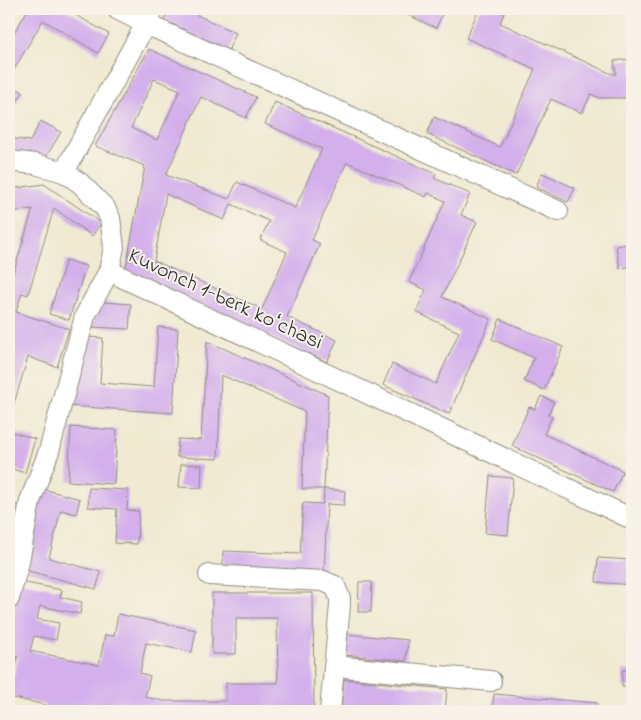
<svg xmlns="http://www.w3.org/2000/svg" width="641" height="720" font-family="'Indie Flower',sans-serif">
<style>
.building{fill:#d3afec;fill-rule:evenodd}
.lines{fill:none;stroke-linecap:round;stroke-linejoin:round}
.street-casing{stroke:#8e8a7e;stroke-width:22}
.street{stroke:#fff;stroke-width:20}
.labels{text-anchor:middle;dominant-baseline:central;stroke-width:4;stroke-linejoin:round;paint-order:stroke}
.street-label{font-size:22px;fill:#2b2b2b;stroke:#f7f3e8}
</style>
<rect width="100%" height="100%" fill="#f7f3e8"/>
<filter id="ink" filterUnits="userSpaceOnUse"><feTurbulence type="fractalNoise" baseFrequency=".02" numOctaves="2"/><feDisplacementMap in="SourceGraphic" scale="10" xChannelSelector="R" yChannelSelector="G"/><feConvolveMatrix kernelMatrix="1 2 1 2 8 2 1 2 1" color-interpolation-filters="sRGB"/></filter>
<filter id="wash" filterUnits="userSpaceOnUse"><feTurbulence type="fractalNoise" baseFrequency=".0096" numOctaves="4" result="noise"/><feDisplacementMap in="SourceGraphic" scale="20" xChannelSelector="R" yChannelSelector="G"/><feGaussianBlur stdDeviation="1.12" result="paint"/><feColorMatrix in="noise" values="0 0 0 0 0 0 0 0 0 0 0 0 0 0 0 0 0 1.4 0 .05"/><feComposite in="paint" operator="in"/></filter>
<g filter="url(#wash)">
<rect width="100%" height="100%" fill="#f0ead2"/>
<g id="blocks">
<g class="building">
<polygon points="22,9 65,9 109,34 98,53 43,20 9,78 9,42 27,11"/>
<polygon points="170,9 201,9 197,15 236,33 227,53 162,23"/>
<polygon points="395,9 432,9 443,13 436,28"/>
<polygon points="479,9 506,9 500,23 612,74 616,74 614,61 632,59 632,98 600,98 591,94 582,113 551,99 516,175 427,134 434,117 500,147 535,69 466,38"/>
<path d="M149,49L256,97L246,118L201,97L166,175L229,199L237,182L295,208L322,149L265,124L275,102L436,174L434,178L470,194L461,215L477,222L442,297L491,319L449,414L383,385L392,364L436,384L459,332L416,312L426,290L409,282L445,201L428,193L426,197L347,162L312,240L320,244L287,317L337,340L327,362L125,272L145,166L95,146ZM154,79L180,90L157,140L131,128ZM166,194L224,220L231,204L269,221L260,240L287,252L262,309L154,261Z"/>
<polygon points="9,84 23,92 9,115"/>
<polygon points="41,121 61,132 45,159 9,154 9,138 30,141"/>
<polygon points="542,173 575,188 568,202 536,187"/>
<polygon points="44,184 101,223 92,236 54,208 28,295 22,293 16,312 69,329 57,367 28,357 9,420 9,287 33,209 9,212 9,189"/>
<polygon points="632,243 632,266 620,269 616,246"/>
<polygon points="66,260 86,266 69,320 49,314"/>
<polygon points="104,302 131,304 129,329 91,327"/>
<polygon points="500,319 563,347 544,390 524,381 534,358 492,339"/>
<polygon points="158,327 178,329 173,413 69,406 84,337 103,338 100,383 154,387"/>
<polygon points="207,341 328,395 324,489 302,489 305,412 221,375 218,459 177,457 178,439 201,440"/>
<polygon points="541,396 554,402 548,415 552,417 544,434 623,471 613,492 512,446 529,407 535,409"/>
<polygon points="71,427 117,430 114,484 68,481"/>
<polygon points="13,432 35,439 25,473 9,468 9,445"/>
<polygon points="181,464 202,465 201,488 179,487"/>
<polygon points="490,476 513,478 508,535 485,533"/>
<polygon points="89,488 128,490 127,510 139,511 137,544 115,543 117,509 88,507"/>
<polygon points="43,489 80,499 76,514 61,510 49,558 101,572 96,589 21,569"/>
<polygon points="324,489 345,491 344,505 327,504 324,574 223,569 223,551 300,554 303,503 323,504"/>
<polygon points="9,503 26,507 9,575"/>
<polygon points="598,558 632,560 632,585 596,582"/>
<polygon points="21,582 62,590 60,597 82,602 80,614 40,606 37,619 59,623 56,640 34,636 30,651 99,665 105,635 114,636 118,614 196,630 192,652 146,643 140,673 150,676 145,697 164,701 226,701 226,683 278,683 277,618 236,618 236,654 212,654 212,593 313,593 314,711 45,711 46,705 9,697 9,683 12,684 18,657 9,655 9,614 12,600"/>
<polygon points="359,582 372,582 371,612 358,612"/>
<polygon points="347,634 408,640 406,661 345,655"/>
<polygon points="622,670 632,671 632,687 622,687"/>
<polygon points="344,679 447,689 445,711 370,706 370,711 341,711"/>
<polygon points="494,694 597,703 597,711 492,711"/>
</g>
</g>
</g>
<g filter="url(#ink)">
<use href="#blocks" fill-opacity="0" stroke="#8e8a7e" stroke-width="1"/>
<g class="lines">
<g class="street-casing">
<g id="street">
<polyline points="117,9 146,24 558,211"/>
<polyline points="9,161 35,164 64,172 80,183 105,208 110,218 114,247 109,271 85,316 49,451 30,501 19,562 9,599"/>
<polyline points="64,172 154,9"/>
<polyline points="109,271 632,519"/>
<polyline points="209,575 323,581 335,586 340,598 340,605 330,711"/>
<polyline points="334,666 491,681"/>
</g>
</g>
<use href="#street" class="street"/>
</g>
</g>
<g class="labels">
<g class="street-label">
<text transform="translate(225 300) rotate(25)">Kuvonch 1-berk koʻchasi</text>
</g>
</g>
<rect width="641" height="720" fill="none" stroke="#f7f3e8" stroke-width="30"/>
</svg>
